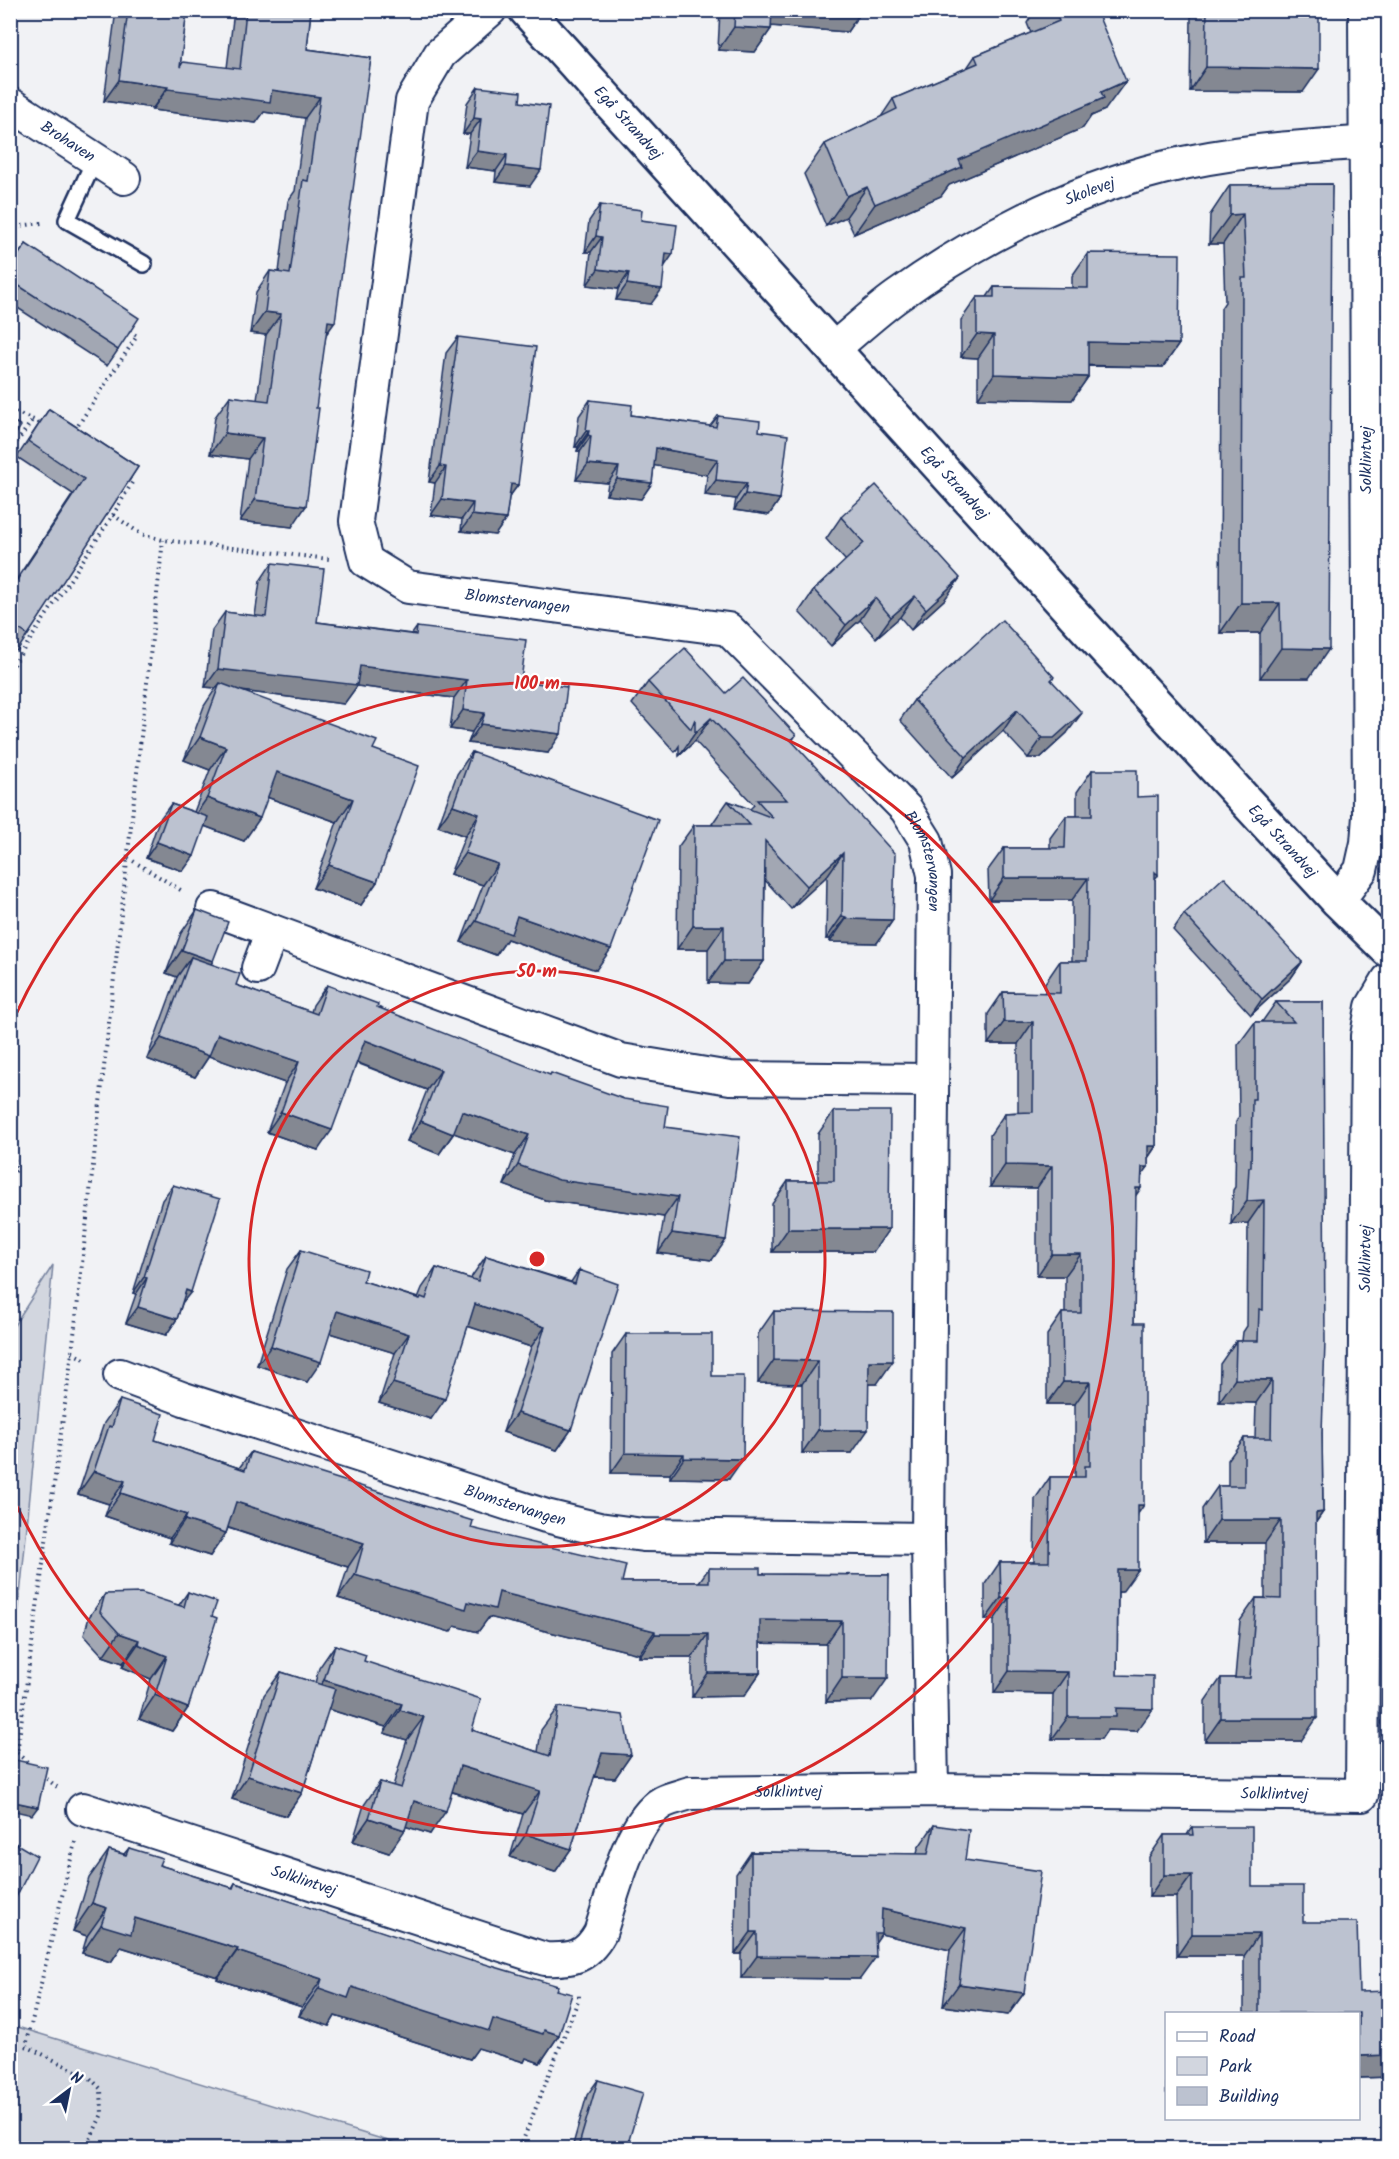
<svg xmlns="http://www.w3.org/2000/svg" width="1399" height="2159" font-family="Kalam,sans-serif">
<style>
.green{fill:#d2d6df;stroke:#76829e;stroke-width:1.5}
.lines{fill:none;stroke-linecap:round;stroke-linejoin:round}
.service-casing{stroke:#1b2f5e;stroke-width:20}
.minor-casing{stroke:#1b2f5e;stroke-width:36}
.tertiary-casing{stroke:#1b2f5e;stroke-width:38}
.path{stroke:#1b2f5e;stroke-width:4;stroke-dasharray:1.5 4.5;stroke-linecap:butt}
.service{stroke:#fff;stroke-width:15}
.minor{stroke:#fff;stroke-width:32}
.tertiary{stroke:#fff;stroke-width:33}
.wall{fill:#a2a7b3;stroke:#1b2f5e;stroke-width:1.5}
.shaded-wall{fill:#848892;stroke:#1b2f5e;stroke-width:1.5}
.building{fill:#bcc2d0;stroke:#1b2f5e;stroke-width:1.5}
.ring{fill:none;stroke:#d62828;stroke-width:3}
.labels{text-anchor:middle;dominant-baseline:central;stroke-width:4.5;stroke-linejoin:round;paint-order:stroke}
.street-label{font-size:16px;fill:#1b2f5e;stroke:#fff}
.centre{fill:#d62828;stroke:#fff;stroke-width:3}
.ring-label{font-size:18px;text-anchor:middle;font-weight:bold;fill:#d62828;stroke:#fff;stroke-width:4.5;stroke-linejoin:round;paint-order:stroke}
</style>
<rect width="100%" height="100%" fill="#f1f2f5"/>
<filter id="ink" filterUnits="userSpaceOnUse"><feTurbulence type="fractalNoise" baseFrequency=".0167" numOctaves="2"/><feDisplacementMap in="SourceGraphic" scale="12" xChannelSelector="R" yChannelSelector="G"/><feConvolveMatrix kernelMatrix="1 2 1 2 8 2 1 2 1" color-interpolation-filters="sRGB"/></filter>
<g filter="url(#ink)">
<g class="green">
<polygon points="53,1265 11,1686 11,1687 11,1330"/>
<polygon points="10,2025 11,2025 411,2148 11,2148"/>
</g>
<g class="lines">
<g class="service-casing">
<polyline id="service" points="95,159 67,220 144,264"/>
</g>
<g class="minor-casing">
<g id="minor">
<path id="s1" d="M490,10L440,54L412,101L356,521L366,561L408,587L728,629L906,809L926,841L934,875L928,1539L932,1790"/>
<path id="s2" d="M10,104L124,178"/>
<path id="s3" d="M833,349C854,332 874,313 896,297C975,240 1068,192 1162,168C1236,149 1313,146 1388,141"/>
<polyline points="1338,901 1361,870 1367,843 1369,816 1365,10"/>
<polyline points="213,909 621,1060 730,1078 931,1080"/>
<polyline points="258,968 272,931"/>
<path id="s4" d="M120,1375L184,1399L546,1516L599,1529L643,1535L928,1539"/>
<path id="s5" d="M83,1809L545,1959C572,1960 586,1958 600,1933C612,1898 630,1820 663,1802C671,1798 681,1796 690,1793L932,1790L1362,1795L1367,1036L1372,1007L1388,980"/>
</g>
</g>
<g class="tertiary-casing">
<g id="tertiary">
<path id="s6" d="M526,10L1085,627L1338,901L1388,950"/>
</g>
</g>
<g class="path">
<polyline points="10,238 19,226 42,223"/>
<polyline points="10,253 20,259"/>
<polyline points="10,410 43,424"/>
<polyline points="75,430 137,336 126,329"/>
<polyline points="10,452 33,419"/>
<polyline points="113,515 141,534 163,540 329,559"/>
<polyline points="10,670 113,515 133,481 126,477"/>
<polyline points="128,858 184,892"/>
<polyline points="10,1148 17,1169 10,1178"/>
<polyline points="72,1353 87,1360"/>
<polyline points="10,1748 17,1753 72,1353 163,540"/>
<polyline points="17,1753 32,1766"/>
<polyline points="42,1775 57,1787"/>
<polyline points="75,1842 26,2046 90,2078 101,2089 102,2114 86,2148"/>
<polyline points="520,2148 579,1998 579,1992"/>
</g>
<use href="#service" class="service"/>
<use href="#minor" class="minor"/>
<use href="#tertiary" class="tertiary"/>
</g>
<g class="wall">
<polygon points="116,10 187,10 180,66 227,68 233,19 239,10 311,10 307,49 371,58 326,335 292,527 240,521 248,459 210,454 215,417 230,396 257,400 266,335 250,333 256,292 270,271 279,272 288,201 295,191 305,118 264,112 256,123 152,110 153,108 104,101"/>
<polygon points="720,10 862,10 847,32 772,26 771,29 755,52 718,50"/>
<polygon points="1035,10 1096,10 1105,110 1091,116 1083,128 949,185 941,196 854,234 846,217 826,226 804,174 825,144 881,117 893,99 967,68 975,56 1031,33 1027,23"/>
<polygon points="1196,10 1241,10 1241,13 1303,92 1190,91 1191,17"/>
<polygon points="478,87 520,102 530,186 495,182 496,171 465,167 470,134 463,134 467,103"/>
<polygon points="1332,184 1309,678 1260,678 1260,633 1220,633 1221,308 1225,302 1223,244 1209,244 1210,215 1230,185"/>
<polygon points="600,205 641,220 664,267 651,304 616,300 618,289 587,285 591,252 585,252 589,221"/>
<polygon points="26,244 118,350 107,366 10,303 10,266"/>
<polygon points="1088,253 1179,344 1163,367 1088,366 1088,377 1072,400 978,398 978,358 961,357 961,320 977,297 987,297 994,287 1072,288 1072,276"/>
<polygon points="458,337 518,485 509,497 506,519 495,535 461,531 462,519 431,515 435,483 429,482 446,353"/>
<polygon points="590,400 631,415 710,426 718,416 759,431 780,499 769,515 734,510 736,499 705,495 707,475 654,465 652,483 641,499 606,495 608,483 576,480 580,452 577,451 578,447 575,447 579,416"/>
<polygon points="49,409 138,467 17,651 10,646 10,576 16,580 73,494 17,457"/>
<polygon points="841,517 945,599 911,630 900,617 876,638 860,620 831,646 799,612 814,590 846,561 826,539"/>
<polygon points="272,563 317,622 412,634 417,627 521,681 548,753 468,743 472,732 450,729 454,698 357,686 344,704 242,691 373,749 377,882 361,905 313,888 337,822 267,797 244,841 204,826 183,871 146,858 159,820 171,804 194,812 210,770 184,760 204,706 216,688 205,687 212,630 225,612 255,616 260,581"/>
<polygon points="1052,680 1067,733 1040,758 1028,758 1003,731 952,778 900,720 914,700"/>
<polygon points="648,682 726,693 796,735 792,741 893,920 877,943 830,942 830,939 826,939 827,876 791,909 765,880 764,961 748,984 708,983 708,949 677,949 678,847 694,825 713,825 712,824 728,801 750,809 754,805 695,741 679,756 679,746 675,752 632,704"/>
<polygon points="472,752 596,970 507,939 496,955 461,942 483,885 450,874 465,836 438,826 457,774"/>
<polygon points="1092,770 1137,797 1158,875 1155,879 1156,1146 1148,1158 1148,1167 1142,1175 1135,1196 1134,1323 1138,1514 1122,1592 1118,1592 1117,1675 1137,1731 1107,1730 1101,1739 1052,1739 1053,1694 994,1693 994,1620 985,1620 985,1584 1000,1562 1034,1562 1035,1499 1050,1477 1075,1477 1075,1404 1047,1404 1047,1335 1062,1313 1065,1313 1065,1276 1037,1276 1037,1188 990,1187 990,1135 1005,1113 1018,1112 1018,1044 988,1044 988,1014 1003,992 1045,993 1045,983 1060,961 1072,961 1072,900 989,900 988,870 1004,848 1050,848 1050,838 1066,816 1077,816 1077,792"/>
<polygon points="197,910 213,961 211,964 236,985 311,1012 313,1005 327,985 377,1007 665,1127 712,1260 658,1253 664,1217 545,1200 504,1185 515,1155 454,1133 439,1154 407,1141 427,1090 357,1063 318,1150 267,1132 285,1083 209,1056 195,1077 147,1059 177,977 166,973 181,933"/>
<polygon points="1184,914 1302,962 1291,978 1251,1015 1173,930"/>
<polygon points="1276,1002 1323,1002 1322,1433 1323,1512 1316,1522 1301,1741 1205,1741 1205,1701 1221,1678 1235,1678 1240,1621 1256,1598 1265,1598 1265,1543 1203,1543 1202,1509 1218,1486 1228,1486 1228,1460 1244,1438 1255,1438 1256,1403 1219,1402 1220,1364 1236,1341 1242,1341 1243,1332 1247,1326 1248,1223 1231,1224 1233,1190 1235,1187 1236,1122 1239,1116 1238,1045 1255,1022 1262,1022"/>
<polygon points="834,1111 873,1252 772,1252 772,1204 788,1181 818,1181 818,1134"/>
<polygon points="173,1185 182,1304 177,1319 166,1335 126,1323 136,1294 133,1293 162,1200"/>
<polygon points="301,1250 363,1281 418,1298 422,1288 436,1268 471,1279 472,1276 486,1256 571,1282 579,1270 571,1430 557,1450 503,1432 531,1347 468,1326 431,1419 379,1403 395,1353 330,1333 307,1382 257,1365 287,1269"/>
<polygon points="774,1311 877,1384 868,1384 852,1453 802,1453 802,1384 758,1383 758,1334"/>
<polygon points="626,1334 712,1376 729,1479 670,1478 670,1474 611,1473 612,1354"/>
<polygon points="1389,1336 1389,1368 1387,1367"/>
<polygon points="120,1400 155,1440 239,1468 251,1452 471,1528 622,1582 699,1582 709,1568 760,1574 889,1575 872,1701 826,1702 826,1644 760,1643 760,1673 744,1696 692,1697 692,1657 639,1657 639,1654 489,1617 478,1632 455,1626 450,1632 338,1598 348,1567 228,1528 226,1533 210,1556 169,1543 170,1538 105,1516 109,1504 78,1494 93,1449 98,1441 104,1423"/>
<polygon points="188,1592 212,1616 188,1708 172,1731 139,1719 151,1679 122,1667 123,1663 103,1656 84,1635 89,1617 105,1594 179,1605"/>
<polygon points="335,1645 364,1661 472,1730 538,1752 541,1730 558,1707 631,1755 615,1778 594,1777 571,1849 555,1872 510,1857 523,1814 452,1792 430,1834 406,1826 389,1853 353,1841 364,1805 380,1782 393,1786 407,1740 384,1733 386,1727 328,1709 302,1793 286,1816 232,1799 264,1695 281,1672 315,1683 319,1668"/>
<polygon points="934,1825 965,1860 1024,1993 1008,2015 943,2006 950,1950 881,1934 875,1942 860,1979 741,1978 741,1954 735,1954 736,1874 751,1852 917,1854 918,1848"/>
<polygon points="1192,1827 1252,1886 1303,1922 1359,1992 1389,2077 1359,2078 1359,2013 1244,2013 1244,1956 1177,1956 1176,1897 1149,1897 1149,1857 1164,1835 1187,1835"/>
<polygon points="129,1848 159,1865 232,1888 235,1883 556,1990 559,2035 540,2063 526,2058 524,2062 478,2048 470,2059 335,2016 329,2026 299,2016 302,2007 217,1979 218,1977 121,1947 111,1962 82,1953 87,1936 73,1931 89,1878 109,1850 124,1854"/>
<polygon points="1167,2039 1167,2093 1166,2093 1166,2040"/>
<polygon points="598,2080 629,2140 658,2148 572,2148 587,2095"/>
</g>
<g class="shaded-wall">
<polygon points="767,10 862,10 847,32 757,25"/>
<polygon points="734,27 771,29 755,52 718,50"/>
<polygon points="1206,67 1319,69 1303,92 1190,91"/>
<polygon points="119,80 168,87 153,108 104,101"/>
<polygon points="1126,81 1105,110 1091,116 1083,128 949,185 941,196 854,234 875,204 959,160 1101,92"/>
<polygon points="167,89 272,90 320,97 305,118 264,112 256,123 152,110"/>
<polygon points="474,118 481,119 470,134 463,134"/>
<polygon points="477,151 507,155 496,171 465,167"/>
<polygon points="506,166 541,170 530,186 495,182"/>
<polygon points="867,187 846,217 826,226 847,196"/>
<polygon points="1243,214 1223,244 1209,244 1230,215"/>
<polygon points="596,236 602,237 591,252 585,252"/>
<polygon points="666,253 673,254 662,270"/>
<polygon points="598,269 629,273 618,289 587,285"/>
<polygon points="627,284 662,289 651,304 616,300"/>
<polygon points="265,312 281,314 266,335 250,333"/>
<polygon points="328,321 335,322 320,343"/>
<polygon points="977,334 994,335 978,358 961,357"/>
<polygon points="1088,342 1179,344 1163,367 1072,365"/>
<polygon points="994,374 1088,377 1072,400 978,398"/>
<polygon points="586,431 589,431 578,447 575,447"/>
<polygon points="225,433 263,438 248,459 210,454"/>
<polygon points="588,435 591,436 580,452 577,451"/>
<polygon points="656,448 718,459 707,475 645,464"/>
<polygon points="588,464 619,467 608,483 576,480"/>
<polygon points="440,466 446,467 435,483 429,482"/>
<polygon points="617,479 652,483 641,499 606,495"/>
<polygon points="716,480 747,483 736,499 705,495"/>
<polygon points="511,484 518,485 507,500"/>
<polygon points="745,494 780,499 769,515 734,510"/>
<polygon points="442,499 473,503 462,519 431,515"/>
<polygon points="255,500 306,506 292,527 240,521"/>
<polygon points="472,515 506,519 495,535 461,531"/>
<polygon points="960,578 945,599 911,630 926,609"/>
<polygon points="915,596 900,617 876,638 891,617"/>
<polygon points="875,598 860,620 831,646 846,625"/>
<polygon points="1241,603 1280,603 1260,633 1220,633"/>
<polygon points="1281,648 1329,649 1309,678 1260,678"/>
<polygon points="360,666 467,680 454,698 357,686 344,704 218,688 220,683 216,688 205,687 218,669"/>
<polygon points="463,710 485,713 472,732 450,729"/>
<polygon points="1017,710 1003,731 952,778 966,757"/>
<polygon points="1082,713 1067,733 1040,758 1028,758 1042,738"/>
<polygon points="711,718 695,741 679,756 695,733"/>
<polygon points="481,724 561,734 548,753 468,743"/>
<polygon points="200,737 226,747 210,770 184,760"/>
<polygon points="277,772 353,799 337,822 261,795"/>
<polygon points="207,798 260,818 244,841 191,821"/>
<polygon points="453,805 479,814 465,836 438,826"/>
<polygon points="157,842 194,856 183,871 146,858"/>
<polygon points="465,853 498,864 483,885 450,874"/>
<polygon points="843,853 827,876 791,909 807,886"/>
<polygon points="329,865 377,882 361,905 313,888"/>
<polygon points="1004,878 1088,878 1072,900 989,900"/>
<polygon points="517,916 611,949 596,970 507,939 496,955 461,942 476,921"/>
<polygon points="842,916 846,917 830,939 826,939"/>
<polygon points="846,919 893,920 877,943 830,942"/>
<polygon points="693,926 724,926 708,949 677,949"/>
<polygon points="182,950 213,961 197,984 191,957 177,977 166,973"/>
<polygon points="724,961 764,961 748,984 708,983"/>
<polygon points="1302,962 1291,978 1251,1015 1262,999"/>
<polygon points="1004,1022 1033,1022 1018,1044 988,1044"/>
<polygon points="218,1034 299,1062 285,1083 203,1054"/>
<polygon points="161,1038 209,1056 195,1077 147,1059"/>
<polygon points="365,1040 441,1070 427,1090 351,1060"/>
<polygon points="462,1111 529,1135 515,1155 448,1131"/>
<polygon points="281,1112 332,1130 318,1150 267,1132"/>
<polygon points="421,1121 453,1134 439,1154 407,1141"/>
<polygon points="1148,1146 1156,1146 1141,1168"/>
<polygon points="518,1165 678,1197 664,1217 545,1200 504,1185"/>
<polygon points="1005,1165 1052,1166 1037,1188 990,1187"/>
<polygon points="1142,1167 1148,1167 1132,1189"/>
<polygon points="1136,1188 1141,1188 1126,1210"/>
<polygon points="1264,1200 1248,1223 1231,1224 1247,1201"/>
<polygon points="788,1229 889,1229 873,1252 772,1252"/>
<polygon points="672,1233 726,1240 712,1260 658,1253"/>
<polygon points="1052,1254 1081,1254 1065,1276 1037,1276"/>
<polygon points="144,1277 147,1278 136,1294 133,1293"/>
<polygon points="186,1290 191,1292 179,1307"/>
<polygon points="475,1304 545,1327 531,1347 461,1324"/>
<polygon points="138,1307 177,1319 166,1335 126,1323"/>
<polygon points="337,1311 409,1334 395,1353 323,1331"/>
<polygon points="271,1346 321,1362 307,1382 257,1365"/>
<polygon points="774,1360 818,1361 802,1384 758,1383"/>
<polygon points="869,1361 893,1361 877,1384 852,1384"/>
<polygon points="1235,1379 1272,1380 1256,1403 1219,1402"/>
<polygon points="1063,1382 1090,1382 1075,1404 1047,1404"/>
<polygon points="393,1383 445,1399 431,1419 379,1403"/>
<polygon points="517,1413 571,1430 557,1450 503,1432"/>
<polygon points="818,1430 868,1430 852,1453 802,1453"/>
<polygon points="625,1453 684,1454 670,1474 611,1473"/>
<polygon points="684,1458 743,1459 729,1479 670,1478"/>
<polygon points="94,1471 125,1481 109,1504 78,1494"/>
<polygon points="121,1493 187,1515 170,1538 105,1516"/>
<polygon points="236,1502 364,1543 348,1567 220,1525"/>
<polygon points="1138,1505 1144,1505 1129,1527"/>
<polygon points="1323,1512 1307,1535 1316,1513"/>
<polygon points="185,1520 226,1533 210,1556 169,1543"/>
<polygon points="1219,1520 1281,1520 1265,1543 1203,1543"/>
<polygon points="1118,1570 1138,1570 1122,1592 1103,1592"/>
<polygon points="355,1575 468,1602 499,1592 655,1631 639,1654 489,1617 478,1632 455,1626 450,1632 338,1598"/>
<polygon points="1001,1598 1009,1598 994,1620 985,1620"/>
<polygon points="760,1620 842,1621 826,1644 744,1643"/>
<polygon points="119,1633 139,1640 123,1663 103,1656"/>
<polygon points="655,1634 708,1634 692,1657 639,1657"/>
<polygon points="138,1644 167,1656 151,1679 122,1667"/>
<polygon points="1009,1671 1068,1672 1053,1694 994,1693"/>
<polygon points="708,1673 760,1673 744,1696 692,1697"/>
<polygon points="842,1678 888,1678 872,1701 826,1702"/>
<polygon points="324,1680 402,1704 386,1727 308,1703"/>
<polygon points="155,1695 188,1708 172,1731 139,1719"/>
<polygon points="1116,1708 1153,1709 1137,1731 1107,1730 1101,1739 1052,1739 1068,1717"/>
<polygon points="400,1710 424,1717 407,1740 384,1733"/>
<polygon points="1221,1718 1317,1718 1301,1741 1205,1741"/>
<polygon points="602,1753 631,1755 615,1778 585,1776"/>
<polygon points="460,1766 540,1791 523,1814 444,1789"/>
<polygon points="248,1776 302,1793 286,1816 232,1799"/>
<polygon points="10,1801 38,1807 32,1815 10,1810"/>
<polygon points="414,1801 446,1811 430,1834 398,1824"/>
<polygon points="369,1818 405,1830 389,1853 353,1841"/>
<polygon points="526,1834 571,1849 555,1872 510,1857"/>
<polygon points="1164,1875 1192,1875 1176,1897 1149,1897"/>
<polygon points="92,1903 107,1908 87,1936 73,1931"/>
<polygon points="882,1909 966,1928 950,1950 881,1934 866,1956"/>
<polygon points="135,1918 238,1949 218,1977 121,1947 111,1962 82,1953 101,1925"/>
<polygon points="751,1932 757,1932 741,1954 735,1954"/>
<polygon points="1192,1934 1259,1934 1244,1956 1177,1956"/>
<polygon points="237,1951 322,1979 302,2007 217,1979"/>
<polygon points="757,1956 876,1957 860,1979 741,1978"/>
<polygon points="959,1984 1024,1993 1008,2015 943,2006"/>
<polygon points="352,1987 544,2030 559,2035 540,2063 526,2058 524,2062 478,2048 470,2059 335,2016 329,2026 299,2016 319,1988"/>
<polygon points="1389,2055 1389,2077 1359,2078 1359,2056"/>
</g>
<g class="building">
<polygon points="128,10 187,10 180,67 183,62 240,69 246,10 311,10 307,49 371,58 335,322 328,321 316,408 319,408 306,506 255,500 263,438 225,433 230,396 269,401 281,314 265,312 270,271 290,274 303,180 308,181 320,97 272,90 270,102 167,89 168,87 119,80"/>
<polygon points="735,10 772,10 771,29 734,27"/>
<polygon points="1055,10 1096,10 1126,81 1101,92 1104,98 959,160 962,167 875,204 867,187 847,196 825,144 897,109 893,99 978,63 975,56 1059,21"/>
<polygon points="1207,10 1241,10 1241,13 1319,13 1319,69 1206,67"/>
<polygon points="478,87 521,92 520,102 549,106 541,170 506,166 507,155 477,151 481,119 474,118"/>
<polygon points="1332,184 1329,649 1281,648 1280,603 1241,603 1242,278 1246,278 1243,214 1230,215 1230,185"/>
<polygon points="600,205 642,210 641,220 677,225 673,254 666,253 662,289 627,284 629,273 598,269 602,237 596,236"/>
<polygon points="26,244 139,318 118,350 10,280 10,267"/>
<polygon points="1088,253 1180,254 1179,344 1088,342 1088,377 994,374 994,335 977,334 977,297 994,297 994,287 1088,288"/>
<polygon points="458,337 536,347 518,485 511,484 506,519 472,515 473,503 442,499 446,467 440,466"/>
<polygon points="590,400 632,405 631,415 716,427 718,416 760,421 759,431 788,435 780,499 745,494 747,483 716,480 718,459 656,448 652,483 617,479 619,467 588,464 591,436 588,435 589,431 586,431"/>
<polygon points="49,409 138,467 28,635 10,623 10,576 17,580 84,479 28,441"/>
<polygon points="10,419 21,426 10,443"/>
<polygon points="876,485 960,578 926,609 915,596 891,617 875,598 846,625 814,590 864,543 841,517"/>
<polygon points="272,563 324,569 317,622 416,635 417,627 526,640 521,681 567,687 561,734 481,724 485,713 463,710 467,680 360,666 357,685 218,669 225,612 266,617"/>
<polygon points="1002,620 1054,677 1051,680 1082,713 1054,738 1042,738 1017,710 966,757 914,700"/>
<polygon points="685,648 726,693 743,678 796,735 791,740 895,854 893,920 846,919 846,917 842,916 843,853 807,886 765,841 764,961 724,961 724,926 693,926 694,825 750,825 728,801 773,818 757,800 787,800 711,718 695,733 695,719 691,729 648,682"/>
<polygon points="220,683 377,741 373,749 419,766 377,882 329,865 353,799 277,772 260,818 207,798 226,747 200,737"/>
<polygon points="472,752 658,820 611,949 517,916 511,934 476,921 498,864 465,853 479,814 453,805"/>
<polygon points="1092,770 1137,770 1137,797 1158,796 1158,875 1155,872 1156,1146 1148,1146 1148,1167 1142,1167 1141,1188 1136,1188 1134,1323 1144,1323 1144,1505 1138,1505 1138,1570 1118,1570 1117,1675 1153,1676 1153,1709 1116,1708 1116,1717 1068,1717 1068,1672 1009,1671 1009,1598 1001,1598 1000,1562 1049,1562 1050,1477 1085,1477 1085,1466 1090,1466 1090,1382 1063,1382 1062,1313 1081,1313 1081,1254 1052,1254 1052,1166 1005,1165 1005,1113 1033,1112 1033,1022 1004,1022 1003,992 1060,993 1060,961 1087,961 1088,878 1004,878 1004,848 1065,848 1066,816 1092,816"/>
<polygon points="171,804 208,817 194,856 157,842"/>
<polygon points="1224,877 1302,962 1262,999 1184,914"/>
<polygon points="197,910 228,922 213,961 182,950"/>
<polygon points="191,957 240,974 236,985 317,1014 327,985 378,1004 377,1007 550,1075 551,1073 624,1099 668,1106 665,1127 740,1137 726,1240 672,1233 678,1197 559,1180 518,1165 529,1135 462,1111 453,1134 421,1121 441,1070 365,1040 332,1130 281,1112 299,1062 218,1034 209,1056 161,1038"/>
<polygon points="1276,1002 1323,1002 1325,1342 1322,1433 1323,1512 1316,1513 1317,1718 1221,1718 1221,1678 1250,1678 1256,1598 1281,1599 1281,1520 1219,1520 1218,1486 1244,1486 1244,1438 1271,1438 1272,1380 1235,1379 1236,1341 1258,1341 1259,1309 1263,1310 1264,1200 1247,1201 1249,1167 1251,1167 1252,1099 1255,1099 1255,1022 1294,1022"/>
<polygon points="834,1111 890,1111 889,1229 788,1229 788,1181 834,1181"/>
<polygon points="10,1153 14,1156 10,1162"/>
<polygon points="173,1185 220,1199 191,1292 186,1290 177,1319 138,1307 147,1278 144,1277"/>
<polygon points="301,1250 366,1270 363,1281 420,1299 421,1297 426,1299 436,1268 478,1281 486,1256 575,1284 579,1270 618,1284 571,1430 517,1413 545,1327 475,1304 445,1399 393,1383 409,1334 337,1311 321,1362 271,1346"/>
<polygon points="774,1311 893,1312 893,1361 869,1361 868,1430 818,1430 818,1361 774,1360"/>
<polygon points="626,1334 712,1334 712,1376 744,1376 743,1459 684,1458 684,1454 625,1453"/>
<polygon points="120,1400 163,1414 155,1440 245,1470 251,1452 473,1521 471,1528 626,1565 622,1582 709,1582 709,1568 760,1568 760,1574 889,1575 888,1678 842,1678 842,1621 760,1620 760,1673 708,1673 708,1634 655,1634 655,1631 499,1592 495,1609 468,1602 466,1609 355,1575 364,1543 236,1502 226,1533 185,1520 187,1515 121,1493 125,1481 94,1471 109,1426 112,1427"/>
<polygon points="188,1592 217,1602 212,1616 217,1618 188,1708 155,1695 167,1656 138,1644 139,1640 119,1633 100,1612 105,1594 141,1593 184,1607"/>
<polygon points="335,1645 366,1655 364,1661 481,1699 472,1730 550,1756 558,1707 623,1715 631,1755 602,1753 571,1849 526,1834 540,1791 460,1766 446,1811 414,1801 405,1830 369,1818 380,1782 401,1788 424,1717 400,1710 402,1704 324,1680"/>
<polygon points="281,1672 335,1689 302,1793 248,1776"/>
<polygon points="11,1759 47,1767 38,1807 10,1801"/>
<polygon points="934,1825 969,1830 965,1860 1041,1871 1024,1993 959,1984 966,1928 882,1909 881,1933 875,1933 876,1957 757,1956 757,1932 751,1932 751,1852 928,1854"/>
<polygon points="1192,1827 1252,1827 1252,1886 1303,1886 1303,1922 1357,1922 1359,1992 1389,1991 1389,2055 1359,2056 1359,2013 1259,2013 1259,1934 1192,1934 1192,1875 1164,1875 1164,1835 1193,1835"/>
<polygon points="10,1840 37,1856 12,1905 10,1905"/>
<polygon points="129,1848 162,1858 159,1865 233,1888 235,1883 471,1961 472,1960 558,1986 556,1990 572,1994 559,2035 544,2030 543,2034 493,2019 489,2031 352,1987 348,1998 319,1988 322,1979 237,1951 238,1949 135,1918 131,1934 101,1925 107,1908 92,1903 109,1850 126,1855"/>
<polygon points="598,2080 643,2093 629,2140 658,2148 578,2148"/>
</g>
</g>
<g class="ring">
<circle cx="537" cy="1259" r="288"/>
<path d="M11 1025A576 576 0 1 1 11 1493"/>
</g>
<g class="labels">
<g class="street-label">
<text stroke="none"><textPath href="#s6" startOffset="152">Egå Strandvej</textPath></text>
<text stroke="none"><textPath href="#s2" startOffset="69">Brohaven</textPath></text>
<text stroke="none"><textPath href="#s3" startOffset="303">Skolevej</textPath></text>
<text transform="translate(1366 460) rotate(-90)">Solklintvej</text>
<text stroke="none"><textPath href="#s6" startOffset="638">Egå Strandvej</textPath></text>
<text stroke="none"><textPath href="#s1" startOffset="746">Blomstervangen</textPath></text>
<text stroke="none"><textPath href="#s6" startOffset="1124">Egå Strandvej</textPath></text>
<text stroke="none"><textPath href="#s1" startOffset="1268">Blomstervangen</textPath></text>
<text stroke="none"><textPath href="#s5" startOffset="1936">Solklintvej</textPath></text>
<text stroke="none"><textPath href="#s4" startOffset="416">Blomstervangen</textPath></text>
<text stroke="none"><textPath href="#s5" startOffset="826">Solklintvej</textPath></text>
<text stroke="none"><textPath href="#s5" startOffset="1312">Solklintvej</textPath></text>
<text stroke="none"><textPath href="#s5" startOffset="232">Solklintvej</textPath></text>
</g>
</g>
<circle cx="537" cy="1259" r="9" class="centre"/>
<g class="ring-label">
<text x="537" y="689">100 m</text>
<text x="537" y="977">50 m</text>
</g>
<rect width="1399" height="2159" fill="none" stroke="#fff" stroke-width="36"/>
<rect x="18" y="18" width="1363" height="2123" fill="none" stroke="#1b2f5e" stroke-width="2" filter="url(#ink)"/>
<rect x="1165" y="2012" width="195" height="108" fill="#ffffff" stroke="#a4acbf" stroke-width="1.5"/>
<rect x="1177" y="2032" width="30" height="9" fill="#ffffff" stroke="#a4acbf" stroke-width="1.5"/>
<text x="1219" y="2042" font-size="18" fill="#1b2f5e">Road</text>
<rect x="1177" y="2057" width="30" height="18" fill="#d2d6df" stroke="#a4acbf" stroke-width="1.5"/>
<text x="1219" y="2072" font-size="18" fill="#1b2f5e">Park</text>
<rect x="1177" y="2087" width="30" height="18" fill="#bcc2d0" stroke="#a4acbf" stroke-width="1.5"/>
<text x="1219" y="2102" font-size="18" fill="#1b2f5e">Building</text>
<g transform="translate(69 2090) rotate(32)" stroke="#ffffff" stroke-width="4.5" paint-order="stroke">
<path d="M0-4.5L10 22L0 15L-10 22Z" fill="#1b2f5e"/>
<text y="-9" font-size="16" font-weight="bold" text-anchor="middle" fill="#1b2f5e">N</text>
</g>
</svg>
